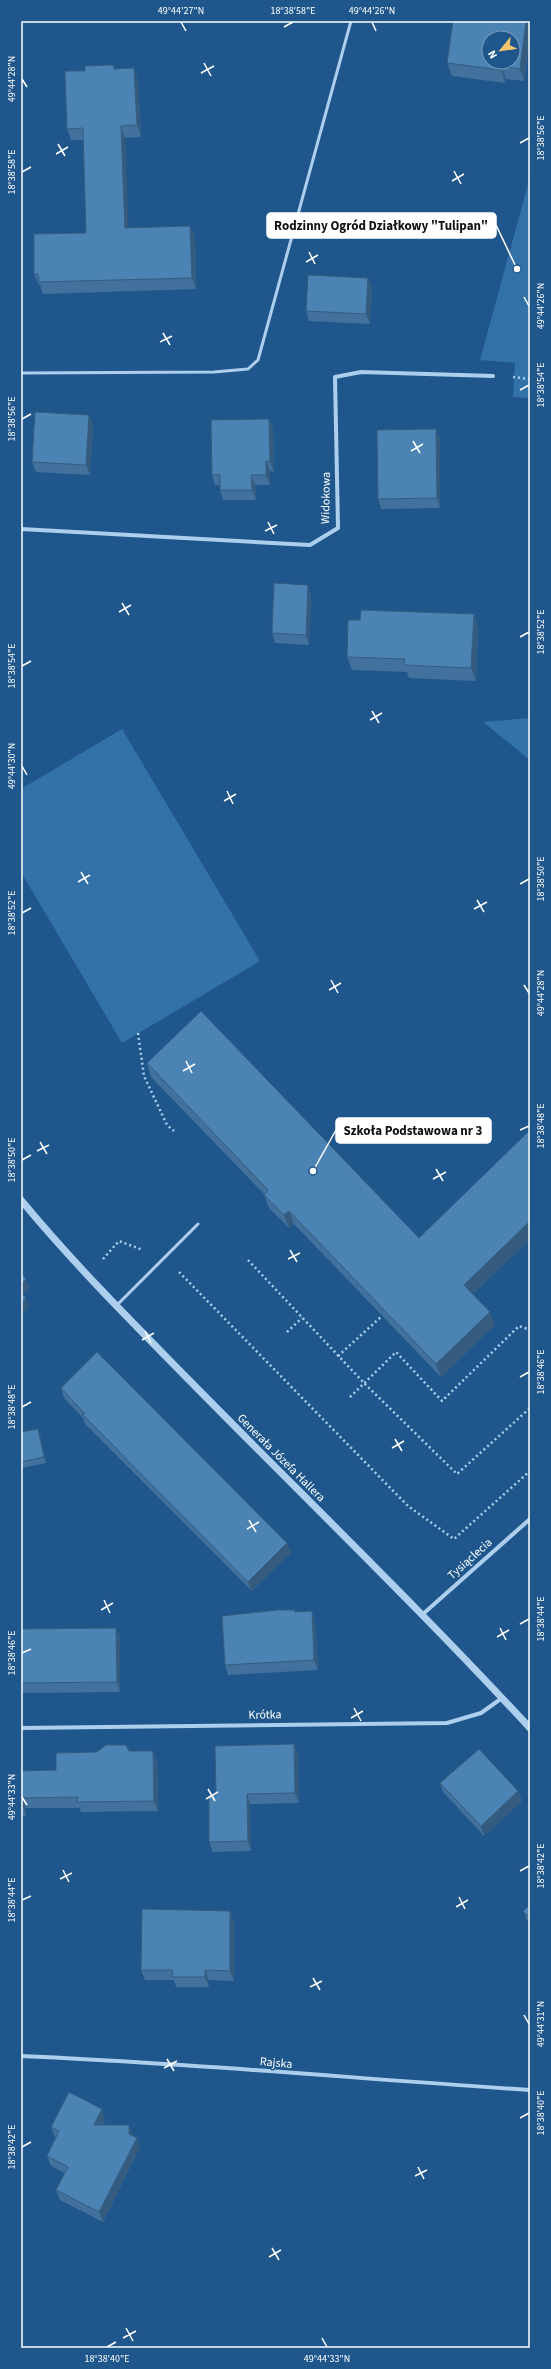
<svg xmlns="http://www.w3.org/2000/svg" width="551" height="2369" font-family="'Source Sans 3',sans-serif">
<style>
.green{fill:#3371a9}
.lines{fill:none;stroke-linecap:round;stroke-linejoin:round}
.path{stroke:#adceec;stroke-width:2.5;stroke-dasharray:2 3;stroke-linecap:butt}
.service{stroke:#adceec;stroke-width:3}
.minor{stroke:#adceec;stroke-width:4}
.tertiary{stroke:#adceec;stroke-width:7}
.wall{fill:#41719c}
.shaded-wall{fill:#355c7f}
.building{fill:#4c83b5;stroke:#355c7f;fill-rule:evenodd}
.ticks{fill:none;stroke:#fff;stroke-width:1.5}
.labels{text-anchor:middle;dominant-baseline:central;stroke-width:3;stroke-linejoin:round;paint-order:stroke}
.street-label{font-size:12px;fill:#fff;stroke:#1f578c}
.leader{fill:none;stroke:#fff;stroke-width:1.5}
.callout-dot{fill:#fff;stroke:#1f578c;stroke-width:1.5}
.callout{fill:#fff;stroke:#fff;stroke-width:1.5}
.callout-label{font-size:13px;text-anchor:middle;font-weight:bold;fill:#111}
.neatline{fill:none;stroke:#fff;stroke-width:1.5}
.ticks-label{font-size:10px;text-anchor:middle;fill:#fff}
</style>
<rect width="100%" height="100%" fill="#1f578c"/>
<g class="green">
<polygon points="530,177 530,398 513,397 515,363 480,360"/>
<polygon points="530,718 530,760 483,722"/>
<polygon points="122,729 260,961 122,1043 21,872 21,789"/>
</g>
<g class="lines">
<g class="path">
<polyline points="513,377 530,379"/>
<polyline points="138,1033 144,1076 167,1125 174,1131"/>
<polyline points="103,1259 119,1241 143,1250"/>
<polyline points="248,1260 364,1383 457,1474 530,1408"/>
<polyline points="179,1272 408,1506 454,1539 530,1471"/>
<polyline points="287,1332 302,1318"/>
<polyline points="338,1356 382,1316"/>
<polyline points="350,1397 396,1352 442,1401 519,1326 530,1330"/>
</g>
<g class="service">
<polyline points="21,373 214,372 248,369 258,360 351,21"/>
<polyline points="117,1305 198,1224"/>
</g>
<g class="minor">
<polyline points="21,529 310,545 338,528 335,377 361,372 493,376"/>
<polyline points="423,1614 530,1519"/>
<polyline points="21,1728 447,1723 481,1713 502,1698"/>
<path d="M21,2056C191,2063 360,2079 530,2090"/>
</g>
<path class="tertiary" d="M21,1200C73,1263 132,1322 189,1380C303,1496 420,1609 530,1728"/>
</g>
<g class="wall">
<polygon points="530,21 530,34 524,81 506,79 505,83 452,76 447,63"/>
<polygon points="115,69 138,80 141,137 125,138 128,228 190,226 195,238 196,289 43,294 40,285 39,285 34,274 86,233 83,140 71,140 67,129"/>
<polygon points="372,287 370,324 309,321 306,311"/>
<polygon points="93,425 90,475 36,472 32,462"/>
<polygon points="273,428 274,472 270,471 270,485 255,485 256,500 223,500 220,490 220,485 215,485 212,475"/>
<polygon points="436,429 440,439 440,508 381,509 378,499"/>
<polygon points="311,595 309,645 275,643 272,633"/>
<polygon points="474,614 478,627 476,681 409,678 407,672 352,670 347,657 360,620"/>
<polygon points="147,1063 419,1238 530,1130 530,1239 473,1294 495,1325 441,1377 294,1224 289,1228 269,1208 264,1195 264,1194 151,1077"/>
<polygon points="61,1388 287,1543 291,1553 252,1591 85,1424 83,1418 64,1398"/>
<polygon points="38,1429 40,1434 46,1463 21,1468 21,1432"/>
<polygon points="312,1611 315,1621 318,1670 228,1675 225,1665 295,1612"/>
<polygon points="116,1628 120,1638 120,1692 22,1693 21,1690 21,1629"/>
<polygon points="294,1744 298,1754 299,1803 250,1804 251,1851 213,1852 209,1842 216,1795"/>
<polygon points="129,1751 157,1762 158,1811 81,1812 80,1808 26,1808 26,1816 21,1816 21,1771 56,1770"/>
<polygon points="440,1783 518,1791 522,1801 484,1836 444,1793"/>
<polygon points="530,1905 530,1925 528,1922 523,1911"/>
<polygon points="234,1920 234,1981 209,1980 209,1987 176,1987 174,1980 145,1980 141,1970"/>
<polygon points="105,2119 103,2125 129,2125 133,2136 137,2138 140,2147 103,2222 60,2200 56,2190 65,2173 51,2166 47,2156 56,2137 55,2137 51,2127"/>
</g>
<g class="shaded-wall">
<polygon points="526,21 530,21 530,34 524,81 520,69"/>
<polygon points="501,66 506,79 505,83 501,70"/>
<polygon points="134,68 138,80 141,137 137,125"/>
<polygon points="121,126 125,138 129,240 125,228"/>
<polygon points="190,226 195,238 196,289 192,278"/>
<polygon points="368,278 372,287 370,324 366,314"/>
<polygon points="89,415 93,425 90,475 86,465"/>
<polygon points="269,419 273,428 274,472 270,462"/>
<polygon points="436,429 440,439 440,508 437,498"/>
<polygon points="266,461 270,471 270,485 266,475"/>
<polygon points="251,475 255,485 256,500 252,490"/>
<polygon points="308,585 311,595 309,645 306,635"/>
<polygon points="474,614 478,627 476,681 471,668"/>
<polygon points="289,1211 294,1224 289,1228 284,1215"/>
<polygon points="530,1221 530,1239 469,1298 464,1285"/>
<polygon points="26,1279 30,1288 21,1297 21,1284"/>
<polygon points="26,1298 29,1307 21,1315 21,1302"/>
<polygon points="490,1312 495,1325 441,1377 436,1364"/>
<polygon points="38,1429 40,1434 46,1463 44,1457"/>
<polygon points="287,1543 291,1553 252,1591 248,1582"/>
<polygon points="312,1611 315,1621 318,1670 314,1660"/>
<polygon points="116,1628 120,1638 120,1692 117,1682"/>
<polygon points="294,1744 298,1754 299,1803 295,1793"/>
<polygon points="153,1751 157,1762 158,1811 154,1801"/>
<polygon points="518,1791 522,1801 484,1836 481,1826"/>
<polygon points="247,1794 250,1804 251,1851 248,1841"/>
<polygon points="22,1798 26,1808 26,1816 22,1805"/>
<polygon points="230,1911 234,1920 234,1981 230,1971"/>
<polygon points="205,1970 209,1980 209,1987 205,1977"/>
<polygon points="102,2109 105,2119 98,2134 94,2125"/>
<polygon points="129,2125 133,2135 133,2144 129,2134"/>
<polygon points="137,2138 140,2147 103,2222 99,2212"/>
</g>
<g class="building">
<path d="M453,21H526L520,69L501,66V70L447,63ZM489,38H513V62H489Z"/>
<polygon points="113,65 114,69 134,68 137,125 121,126 125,228 190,226 192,278 39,282 38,274 34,274 34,234 86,233 83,128 67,129 65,71 85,71 85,66"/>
<polygon points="308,275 368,278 366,314 306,311"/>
<polygon points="35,412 89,415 86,465 32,462"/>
<polygon points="269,419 270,462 266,461 266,475 251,475 252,490 220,490 220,475 212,475 211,420"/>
<polygon points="436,429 437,498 378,499 377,430"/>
<polygon points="274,583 308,585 306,635 272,633"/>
<polygon points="361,610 474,614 471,668 404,665 405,659 347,657 348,620 360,620"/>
<polygon points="201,1011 419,1238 530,1130 530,1221 464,1285 490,1312 436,1364 289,1211 284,1215 264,1195 268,1190 147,1063"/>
<polygon points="21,1273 26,1279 21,1284"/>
<polygon points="21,1292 26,1298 21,1302"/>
<polygon points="97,1352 287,1543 248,1582 82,1414 85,1414 61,1388"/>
<polygon points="38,1429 44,1457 21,1462 21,1432"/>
<polygon points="278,1610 295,1610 295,1612 312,1611 314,1660 225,1665 222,1616"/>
<polygon points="116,1628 117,1682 21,1683 21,1629"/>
<polygon points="294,1744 295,1793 247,1794 248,1841 209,1842 209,1795 216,1795 215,1746"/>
<polygon points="106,1745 126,1745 129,1751 153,1751 154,1801 77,1802 78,1797 22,1798 22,1805 21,1805 21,1771 56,1770 56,1753 97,1752"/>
<polygon points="479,1749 518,1791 481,1826 440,1783"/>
<polygon points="530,1905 530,1918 523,1911"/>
<polygon points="142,1909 230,1911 230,1971 205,1970 205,1977 172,1977 173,1970 141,1970"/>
<polygon points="69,2092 102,2109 94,2125 129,2125 129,2134 137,2138 99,2212 56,2190 68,2167 47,2156 59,2131 51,2127"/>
</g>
<path class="ticks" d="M181,22L186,31M372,22L376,31M284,27L293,22M204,63L211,76M201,73L214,66M22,79L27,87M520,143L529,138M58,144L65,156M56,154L68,147M454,171L461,184M22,172L31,167M452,181L464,174M309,252L315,264M306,262L318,255M524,297L529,306M163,333L170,345M160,342L172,336M520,390L529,385M22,419L31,414M413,441L420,453M411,451L423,444M268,522L274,534M265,531L277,525M122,603L129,615M119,612L131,605M520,637L529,632M22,666L31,661M372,711L379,723M370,720L382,713M22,766L27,775M227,791L233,804M224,801L236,794M81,872L88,884M78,882L90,875M520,884L529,879M477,900L484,912M474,909L487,902M22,913L31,908M331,980L338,993M524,985L529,993M329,990L341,983M186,1061L192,1073M183,1071L195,1064M520,1130L529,1126M40,1142L47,1154M37,1151L49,1145M22,1160L31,1155M436,1169L443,1181M433,1179L446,1172M290,1250L297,1262M288,1259L300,1253M145,1331L151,1343M142,1340L154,1333M520,1377L529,1372M22,1407L31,1402M395,1439L402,1451M392,1448L404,1441M249,1520L256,1532M247,1529L259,1522M104,1600L110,1613M101,1610L113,1603M520,1624L529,1619M500,1628L506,1640M497,1637L509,1630M22,1653L31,1649M354,1708L361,1721M351,1718L363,1711M208,1789L215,1801M22,1797L27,1805M206,1799L218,1792M63,1870L69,1882M520,1871L529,1866M60,1879L72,1873M459,1897L465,1909M22,1900L31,1896M456,1907L468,1900M313,1978L320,1990M310,1987L322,1981M524,2015L529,2024M167,2059L174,2071M164,2068L177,2061M520,2118L529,2113M22,2147L31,2142M418,2167L424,2179M415,2176L427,2170M272,2248L279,2260M269,2257L281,2250M126,2328L133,2341M123,2338L136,2331M322,2338L327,2347M107,2347L116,2342"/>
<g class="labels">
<g class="street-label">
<text transform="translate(326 498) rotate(-89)">Widokowa</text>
<text transform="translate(281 1458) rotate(45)">Generała Józefa Hallera</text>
<text transform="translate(470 1559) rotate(-42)">Tysiąclecia</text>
<text transform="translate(265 1715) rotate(-1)">Krótka</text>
<text transform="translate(276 2063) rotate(5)">Rajska</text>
</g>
</g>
<path class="leader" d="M517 269L496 225M313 1171L336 1130"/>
<g class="callout-dot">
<circle cx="517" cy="269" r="4"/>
<circle cx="313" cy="1171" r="4"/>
</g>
<g class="callout">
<rect x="267" y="213" width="229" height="25" rx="4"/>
<rect x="336" y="1118" width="155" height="25" rx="4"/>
</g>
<g class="callout-label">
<text x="381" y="230">Rodzinny Ogród Działkowy "Tulipan"</text>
<text x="413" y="1135">Szkoła Podstawowa nr 3</text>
</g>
<rect width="551" height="2369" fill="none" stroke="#1f578c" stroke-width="44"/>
<g transform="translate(501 50) rotate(241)"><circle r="19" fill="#1f578c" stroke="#799aba"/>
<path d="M0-3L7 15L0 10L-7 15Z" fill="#f9c66d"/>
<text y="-6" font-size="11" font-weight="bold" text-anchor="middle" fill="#ffffff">N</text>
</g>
<rect x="22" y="22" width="507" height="2325" class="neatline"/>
<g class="ticks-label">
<text x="181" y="14">49°44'27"N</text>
<text x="293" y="14">18°38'58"E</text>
<text x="372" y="14">49°44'26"N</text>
<text transform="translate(11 79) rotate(-90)" y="4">49°44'28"N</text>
<text transform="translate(540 138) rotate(-90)" y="4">18°38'56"E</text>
<text transform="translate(11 172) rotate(-90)" y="4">18°38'58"E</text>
<text transform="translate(540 306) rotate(-90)" y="4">49°44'26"N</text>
<text transform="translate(540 385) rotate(-90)" y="4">18°38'54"E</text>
<text transform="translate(11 419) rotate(-90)" y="4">18°38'56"E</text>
<text transform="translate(540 632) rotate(-90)" y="4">18°38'52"E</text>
<text transform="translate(11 666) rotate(-90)" y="4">18°38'54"E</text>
<text transform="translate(11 766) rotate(-90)" y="4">49°44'30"N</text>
<text transform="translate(540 879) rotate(-90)" y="4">18°38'50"E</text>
<text transform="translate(11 913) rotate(-90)" y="4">18°38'52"E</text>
<text transform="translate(540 993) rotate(-90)" y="4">49°44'28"N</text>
<text transform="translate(540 1126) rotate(-90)" y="4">18°38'48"E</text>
<text transform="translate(11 1160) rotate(-90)" y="4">18°38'50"E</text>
<text transform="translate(540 1372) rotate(-90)" y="4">18°38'46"E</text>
<text transform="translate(11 1407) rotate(-90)" y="4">18°38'48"E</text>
<text transform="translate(540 1619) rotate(-90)" y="4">18°38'44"E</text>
<text transform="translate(11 1653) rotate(-90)" y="4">18°38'46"E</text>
<text transform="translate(11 1797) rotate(-90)" y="4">49°44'33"N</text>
<text transform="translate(540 1866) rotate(-90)" y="4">18°38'42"E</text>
<text transform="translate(11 1900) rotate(-90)" y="4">18°38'44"E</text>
<text transform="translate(540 2024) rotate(-90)" y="4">49°44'31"N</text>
<text transform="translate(540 2113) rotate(-90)" y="4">18°38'40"E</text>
<text transform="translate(11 2147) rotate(-90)" y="4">18°38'42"E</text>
<text x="107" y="2362">18°38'40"E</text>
<text x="327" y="2362">49°44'33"N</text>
</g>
</svg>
